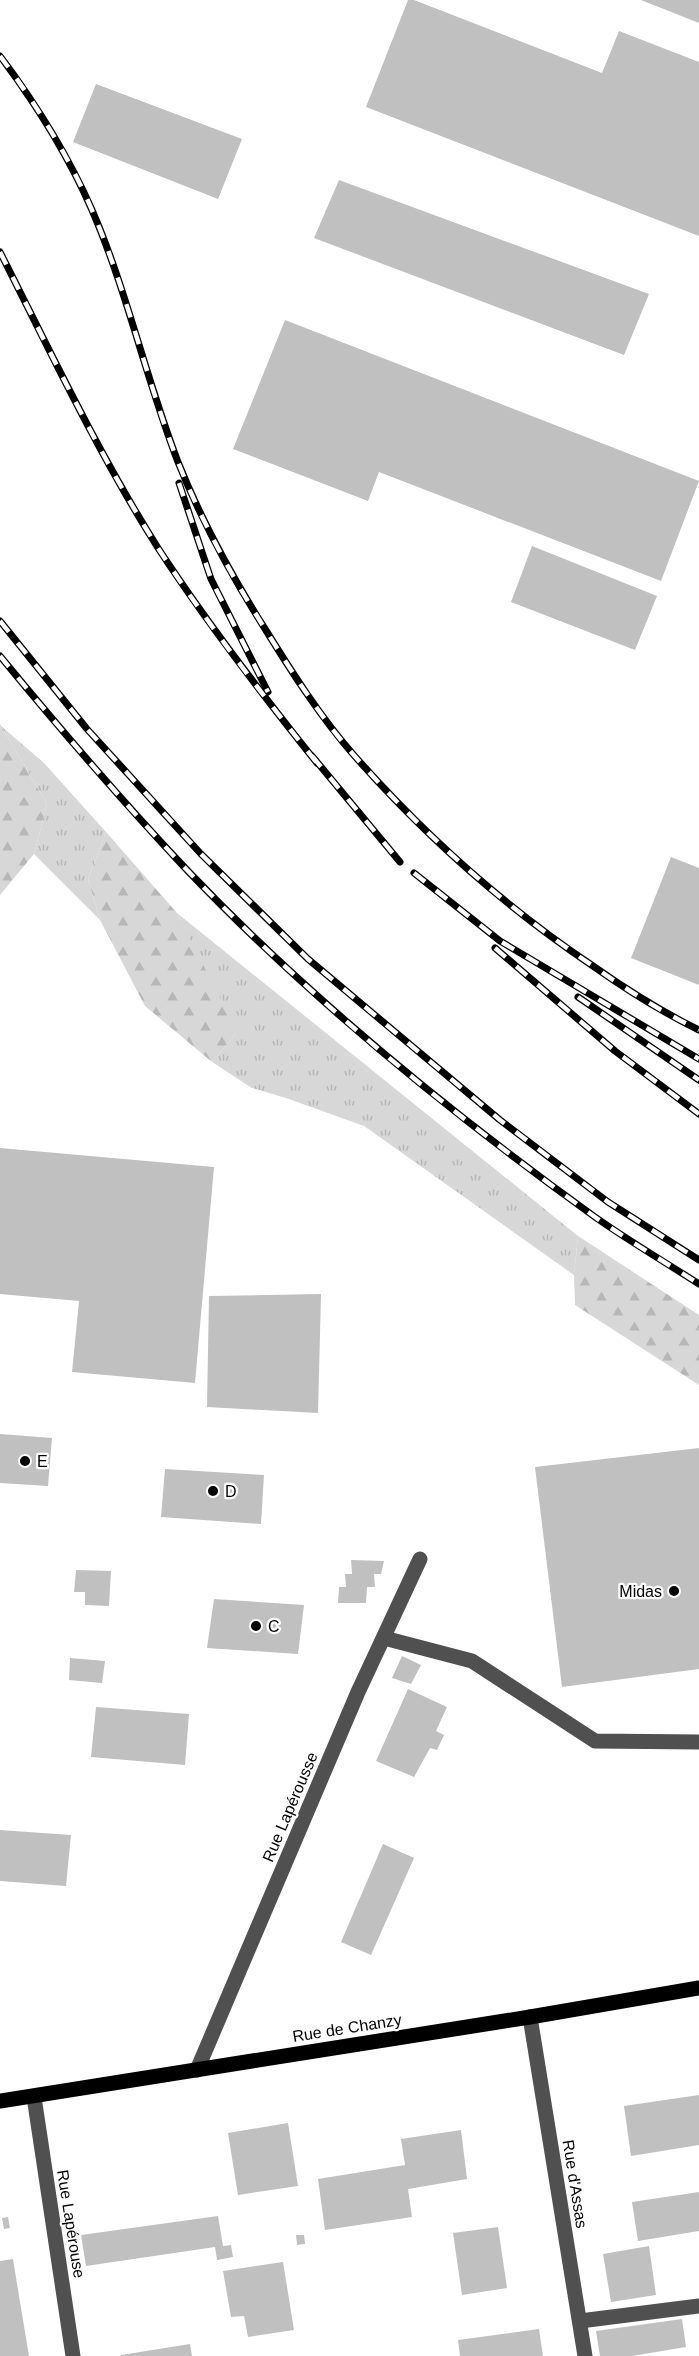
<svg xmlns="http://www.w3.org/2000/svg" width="699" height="2356" font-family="Arial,sans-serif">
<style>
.grass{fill:url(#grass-tufts)}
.forest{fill:url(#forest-firs)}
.building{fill:#c0c0c0}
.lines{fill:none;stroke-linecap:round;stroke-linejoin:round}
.minor{stroke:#505050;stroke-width:15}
.major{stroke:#000;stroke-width:15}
.rail-casing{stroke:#000;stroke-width:7}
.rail{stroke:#fff;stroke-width:4.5;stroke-dasharray:14;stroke-linecap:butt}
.poi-dot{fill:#000;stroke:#fff;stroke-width:2}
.labels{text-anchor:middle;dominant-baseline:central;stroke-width:4.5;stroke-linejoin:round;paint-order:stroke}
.poi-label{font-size:16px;fill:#000;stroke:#fff;text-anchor:start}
.street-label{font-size:16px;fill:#000;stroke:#fff}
</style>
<defs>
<pattern id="grass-tufts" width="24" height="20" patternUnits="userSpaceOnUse" patternTransform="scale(1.5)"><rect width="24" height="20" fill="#d7d7d7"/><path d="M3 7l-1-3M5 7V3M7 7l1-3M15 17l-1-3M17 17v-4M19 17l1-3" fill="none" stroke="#b7b7b7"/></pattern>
<pattern id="forest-firs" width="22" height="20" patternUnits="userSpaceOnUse" patternTransform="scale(1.5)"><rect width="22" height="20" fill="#d7d7d7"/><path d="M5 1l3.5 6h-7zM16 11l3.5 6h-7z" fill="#b7b7b7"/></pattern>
</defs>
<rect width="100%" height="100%" fill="#fff"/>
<g class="grass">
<polygon points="1,726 44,763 106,832 88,879 100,920 34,854 47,804"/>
<polygon points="177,913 578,1236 574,1275 364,1126 286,1098 252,1088 212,1062 235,1035"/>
</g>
<g class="forest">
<polygon points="0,724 47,804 34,854 0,895"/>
<polygon points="106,832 177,913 221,1000 235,1035 212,1062 145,1006 100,920 88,879"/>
<polygon points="578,1236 699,1315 699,1385 575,1305 574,1275"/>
</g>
<g class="building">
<polygon points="408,0 414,0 602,73 619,31 699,62 699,236 366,107"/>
<polygon points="641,0 699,0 699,23"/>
<polygon points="96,84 242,139 218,199 73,142"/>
<polygon points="339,180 649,294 624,355 314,238"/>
<polygon points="285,320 699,481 661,581 379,472 368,501 233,449"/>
<polygon points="532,546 657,596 635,650 511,602"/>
<polygon points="671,857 699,868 699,985 631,958"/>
<polygon points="0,1148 214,1167 195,1383 72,1372 79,1301 0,1294"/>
<polygon points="321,1294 318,1413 207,1407 209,1296"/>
<polygon points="0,1434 52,1438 48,1486 0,1483"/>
<polygon points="699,1448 699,1669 562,1687 535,1467"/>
<polygon points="165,1469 264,1475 261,1524 161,1517"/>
<polygon points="351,1560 384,1561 381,1574 374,1574 375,1587 367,1587 366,1603 338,1603 339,1587 346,1587 345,1574 352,1574"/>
<polygon points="76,1570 111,1571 109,1606 85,1605 85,1592 74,1592"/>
<polygon points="214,1599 304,1605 298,1654 207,1648"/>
<polygon points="402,1656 421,1665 411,1684 392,1678"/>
<polygon points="70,1658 105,1661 102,1683 69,1680"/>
<polygon points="408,1689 447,1707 436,1731 444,1735 437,1750 430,1748 414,1777 376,1761"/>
<polygon points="96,1707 189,1714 185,1765 91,1757"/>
<polygon points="0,1830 71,1835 66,1886 0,1881"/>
<polygon points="383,1844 414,1858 371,1955 341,1942"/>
<polygon points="699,2095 699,2145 631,2156 624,2106"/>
<polygon points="288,2123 298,2186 238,2195 228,2133"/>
<polygon points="461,2130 467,2179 408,2189 412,2217 325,2230 318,2179 405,2165 401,2139"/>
<polygon points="699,2192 699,2231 638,2241 632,2202"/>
<polygon points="218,2216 223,2246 231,2245 233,2257 217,2260 215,2247 86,2266 81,2235"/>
<polygon points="8,2217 10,2228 4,2229 2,2218"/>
<polygon points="498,2227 507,2288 462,2295 453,2233"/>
<polygon points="296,2235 304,2235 305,2244 297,2245"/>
<polygon points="649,2246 656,2295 611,2302 603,2254"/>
<polygon points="13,2259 19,2296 29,2356 0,2356 0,2261"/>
<polygon points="283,2262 294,2330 248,2337 244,2316 231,2317 223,2271"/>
<polygon points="682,2319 686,2347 632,2356 600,2356 596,2331"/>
<polygon points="539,2329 543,2356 460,2356 458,2340"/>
<polygon points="190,2344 192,2356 121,2356 121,2355"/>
</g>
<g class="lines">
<g class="minor">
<polyline points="384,1638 472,1661 595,1741 699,1742"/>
<polyline points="530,2017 585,2356"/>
<polyline points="197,2070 358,1692 420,1559"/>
<polyline points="34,2097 73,2356"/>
<polyline points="580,2321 699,2306"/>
</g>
<polyline class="major" points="0,2101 530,2017 699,1988"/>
<g class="rail-casing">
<g id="rail">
<path d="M0,56C36,104 68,155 92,210C127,291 146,379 178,462C202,522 232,577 267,632C293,674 320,716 352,753C423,834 504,906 593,966C627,990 662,1012 699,1030"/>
<path d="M0,252C50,351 98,453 158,548C207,623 261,693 317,763"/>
<polyline points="179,483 211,579 268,692"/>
<polyline points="0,621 87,729 201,854 308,959 500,1120 608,1202 699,1260"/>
<path d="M0,656C60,729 122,801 187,870C309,998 452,1114 595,1217C629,1241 665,1262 699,1284"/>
<polyline points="312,756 400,862"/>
<polyline points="414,873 500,941 699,1059"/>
<polyline points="495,948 615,1051 699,1114"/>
<polyline points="578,997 699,1080"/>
</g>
</g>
<use href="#rail" class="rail"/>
</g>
<g class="poi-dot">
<circle cx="25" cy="1461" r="6"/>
<circle cx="213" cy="1491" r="6"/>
<circle cx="674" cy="1591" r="6"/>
<circle cx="256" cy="1626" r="6"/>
</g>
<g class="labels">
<g class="poi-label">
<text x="37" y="1461">E</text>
<text x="225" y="1491">D</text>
<text x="662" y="1591" text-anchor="end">Midas</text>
<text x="268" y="1626">C</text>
</g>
<g class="street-label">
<text transform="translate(290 1807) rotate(-67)">Rue Lapérousse</text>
<text transform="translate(347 2028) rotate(-9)">Rue de Chanzy</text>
<text transform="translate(575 2184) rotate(81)">Rue d'Assas</text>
<text transform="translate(71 2224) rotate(81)">Rue Lapérouse</text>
</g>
</g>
</svg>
